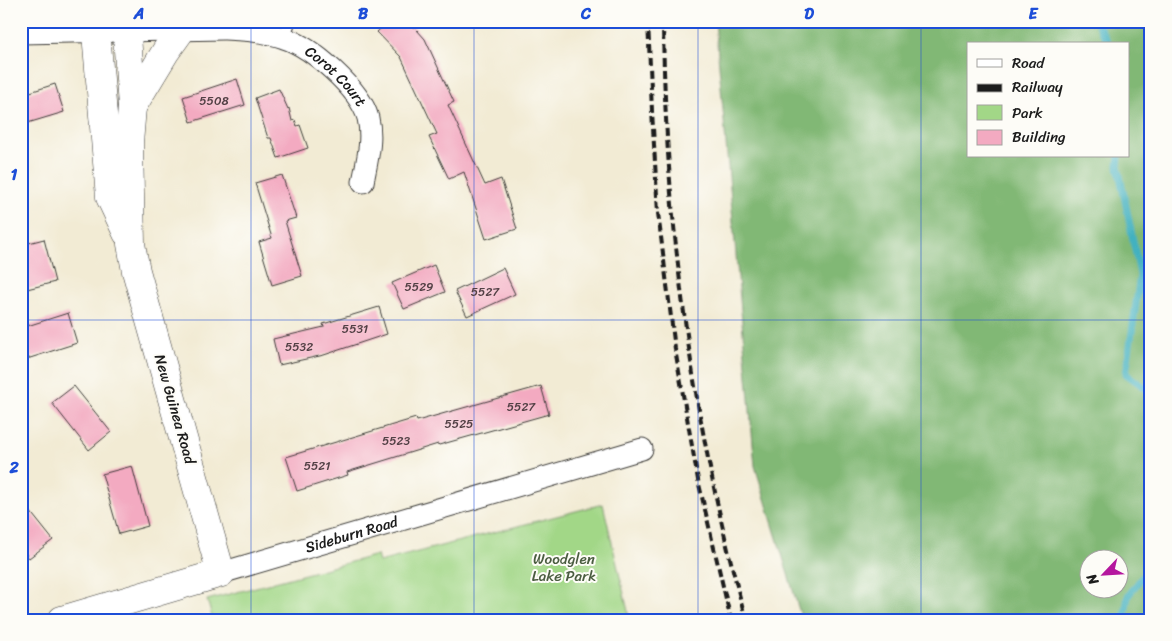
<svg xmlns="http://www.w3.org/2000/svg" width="1172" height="641" font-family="Sriracha,sans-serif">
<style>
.green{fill:#a2d787;stroke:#5f7a52}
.forest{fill:#81b874;stroke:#4e6a48;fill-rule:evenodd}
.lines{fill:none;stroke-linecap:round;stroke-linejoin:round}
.stream{stroke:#43b1c0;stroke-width:7}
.building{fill:#f3aac1}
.lane-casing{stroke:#3c3b38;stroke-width:13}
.street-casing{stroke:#3c3b38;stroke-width:23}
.secondary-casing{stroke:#3c3b38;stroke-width:29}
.lane{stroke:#fff;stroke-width:11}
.street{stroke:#fff;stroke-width:21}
.secondary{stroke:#fff;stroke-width:28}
.rail{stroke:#1c1c1c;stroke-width:4;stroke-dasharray:8 4;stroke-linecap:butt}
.grid{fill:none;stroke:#1d4ed8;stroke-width:1;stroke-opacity:0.55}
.labels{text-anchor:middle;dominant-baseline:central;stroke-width:4;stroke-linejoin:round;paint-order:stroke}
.number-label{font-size:12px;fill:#524045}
.street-label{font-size:15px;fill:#1c1c1c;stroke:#fdfcf7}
.park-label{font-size:15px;fill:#4b5d41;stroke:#fdfcf7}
.neatline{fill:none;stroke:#1d4ed8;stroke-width:2}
.grid-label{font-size:16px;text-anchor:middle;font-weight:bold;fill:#1d4ed8}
</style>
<rect width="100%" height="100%" fill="#fdfcf7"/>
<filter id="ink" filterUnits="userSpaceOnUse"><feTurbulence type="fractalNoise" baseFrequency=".02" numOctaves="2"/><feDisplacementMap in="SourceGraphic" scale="10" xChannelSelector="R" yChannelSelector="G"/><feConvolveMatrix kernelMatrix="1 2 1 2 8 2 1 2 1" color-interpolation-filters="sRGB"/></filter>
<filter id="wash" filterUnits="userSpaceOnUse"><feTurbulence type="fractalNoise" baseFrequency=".0096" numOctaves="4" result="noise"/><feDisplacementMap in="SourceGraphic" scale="20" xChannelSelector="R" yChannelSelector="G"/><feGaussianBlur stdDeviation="1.12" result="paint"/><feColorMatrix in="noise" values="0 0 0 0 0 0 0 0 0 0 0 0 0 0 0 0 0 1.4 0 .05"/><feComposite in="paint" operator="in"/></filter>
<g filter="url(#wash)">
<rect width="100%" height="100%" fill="#f2ebd4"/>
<polygon class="green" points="603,504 630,620 213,620 207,600 377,555 379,562"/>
<path class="forest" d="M715,21H1151V620H802L755,466ZM968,44H1128V156H968ZM1090,558H1120V588H1090Z"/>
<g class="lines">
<g class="stream">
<polyline points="1096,21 1109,44"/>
<polyline points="1119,156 1118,166 1140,275 1126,374 1151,392"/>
<polyline points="1124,620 1128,596 1151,565"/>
</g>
</g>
<g id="blocks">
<g class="building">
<polygon points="389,21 409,21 425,39 454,102 448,105 485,185 501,179 517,229 486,239 464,172 449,179 429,137 437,134 401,57 377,32"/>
<polygon points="237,79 245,105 191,122 183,97"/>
<polygon points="55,84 64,112 21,125 21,95"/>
<polygon points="279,89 288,109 289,108 292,121 295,120 297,126 300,125 308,148 278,158 271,138 268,138 255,98"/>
<polygon points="282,175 296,218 285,221 302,276 272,285 259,242 272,238 255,183"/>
<polygon points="44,239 55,282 23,290 21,281 21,245"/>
<polygon points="434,265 445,292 404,309 392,283"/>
<polygon points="503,268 515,294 467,316 455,291"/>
<polygon points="379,307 387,334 324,355 279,365 273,339 324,327 323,324"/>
<polygon points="68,313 77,343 27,359 21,340 21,328"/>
<polygon points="74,386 111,432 89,450 52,403"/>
<polygon points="541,386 549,414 439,445 438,444 347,472 348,475 297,491 286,457 416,418 417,421"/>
<polygon points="132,466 148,526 119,534 102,474"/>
<polygon points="21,500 53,540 29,558 21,548"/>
</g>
</g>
</g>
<g filter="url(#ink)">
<use href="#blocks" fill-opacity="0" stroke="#3c3b38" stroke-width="1"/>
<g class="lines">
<g class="lane-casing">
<polyline id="lane" points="284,38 290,21"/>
</g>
<g class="street-casing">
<g id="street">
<path id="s1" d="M21,33L223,29C242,30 265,31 284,38C312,47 360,89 368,118C373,140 367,161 363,182"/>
<path id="s2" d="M221,573L642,449"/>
</g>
</g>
<g class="secondary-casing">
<g id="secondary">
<polyline points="95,21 110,197 127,233"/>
<polyline points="132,107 166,51 181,30"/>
<polyline points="62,620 221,573 136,271 131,244 129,143 132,107 126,21"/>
</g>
</g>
<use href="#lane" class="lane"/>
<use href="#street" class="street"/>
<use href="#secondary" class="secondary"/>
<g class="rail">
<polyline points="648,21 652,111 658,213 675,349 698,480 731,620"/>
<path d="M663,21C665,222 693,426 746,620"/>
</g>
</g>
</g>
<path class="grid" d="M251,21V620M474,21V620M698,21V620M921,21V620M21,320H1151"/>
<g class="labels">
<g class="number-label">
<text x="214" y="101">5508</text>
<text x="419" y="287">5529</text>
<text x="485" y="292">5527</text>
<text x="355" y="329">5531</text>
<text x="299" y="347">5532</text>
<text x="521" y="407">5527</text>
<text x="459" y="424">5525</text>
<text x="396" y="441">5523</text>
<text x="317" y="466">5521</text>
</g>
<g class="street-label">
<text stroke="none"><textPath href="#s1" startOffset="329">Corot Court</textPath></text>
<text transform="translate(175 409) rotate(74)">New Guinea Road</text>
<text stroke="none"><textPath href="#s2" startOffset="136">Sideburn Road</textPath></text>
</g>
<g class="park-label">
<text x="564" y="559">Woodglen<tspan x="564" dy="17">Lake Park</tspan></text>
</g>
</g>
<rect width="1172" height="641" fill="none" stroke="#fdfcf7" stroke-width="55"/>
<rect x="967" y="42" width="162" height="115" fill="#fdfcf7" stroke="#a3a29f"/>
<rect x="977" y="59" width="25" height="8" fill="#ffffff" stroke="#a3a29f"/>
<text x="1012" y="68" font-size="15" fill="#1c1c1c">Road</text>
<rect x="977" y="84" width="25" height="8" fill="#1c1c1c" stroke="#a3a29f"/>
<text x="1012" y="92" font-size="15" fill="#1c1c1c">Railway</text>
<rect x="977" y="105" width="25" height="15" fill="#a2d787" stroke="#a3a29f"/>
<text x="1012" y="118" font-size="15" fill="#1c1c1c">Park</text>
<rect x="977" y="130" width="25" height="15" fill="#f3aac1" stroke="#a3a29f"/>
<text x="1012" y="142" font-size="15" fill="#1c1c1c">Building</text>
<g transform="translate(1104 574) rotate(245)"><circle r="24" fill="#fdfcf7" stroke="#a3a29f"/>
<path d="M0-4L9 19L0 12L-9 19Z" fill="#b5179e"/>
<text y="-8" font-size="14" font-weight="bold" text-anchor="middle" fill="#1c1c1c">N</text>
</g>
<rect x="28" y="28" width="1116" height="586" class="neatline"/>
<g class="grid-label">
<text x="139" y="19">A</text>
<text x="363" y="19">B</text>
<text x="586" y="19">C</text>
<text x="809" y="19">D</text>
<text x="1033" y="19">E</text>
<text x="14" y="180">1</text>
<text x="14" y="473">2</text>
</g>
</svg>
